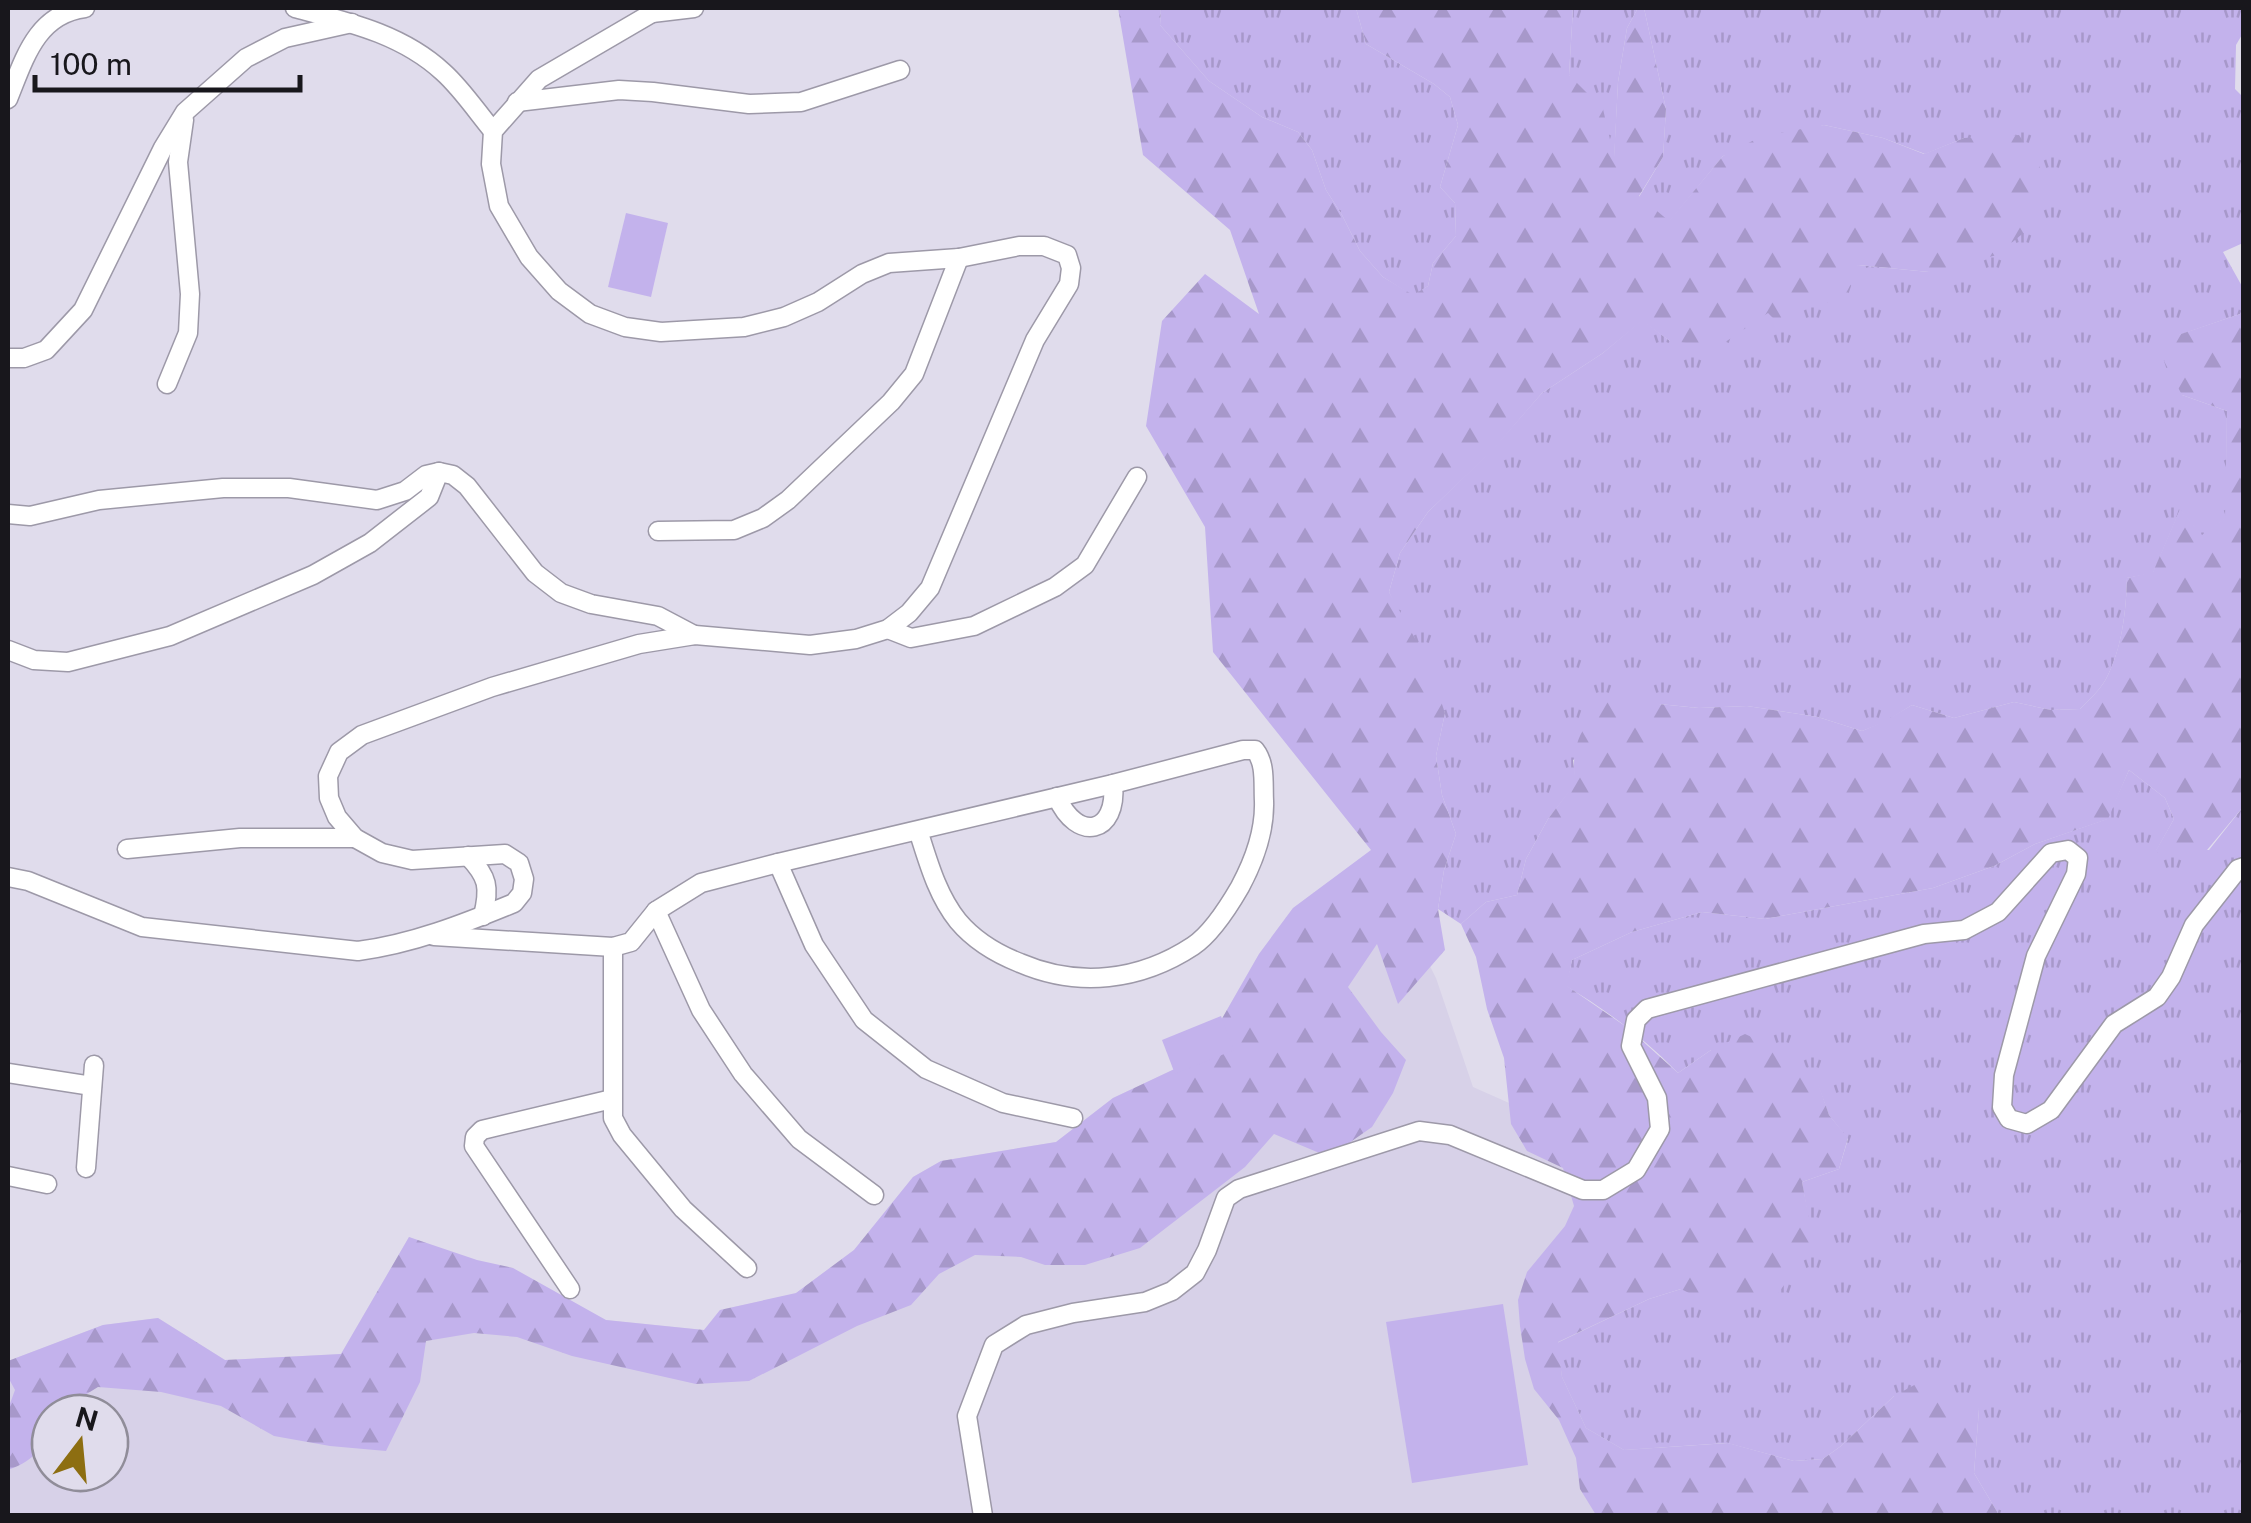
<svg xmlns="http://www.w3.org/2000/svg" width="2251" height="1523" font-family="'Public Sans',sans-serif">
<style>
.built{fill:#d7d1e8;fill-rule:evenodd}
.grass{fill:url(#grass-tufts)}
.forest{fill:url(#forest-firs)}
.pitch{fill:#c3b2ec}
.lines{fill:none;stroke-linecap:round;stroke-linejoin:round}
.minor-casing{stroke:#9d99a8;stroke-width:21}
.minor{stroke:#fff;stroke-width:18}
</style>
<defs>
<pattern id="grass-tufts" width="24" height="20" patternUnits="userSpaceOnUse" patternTransform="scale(2.5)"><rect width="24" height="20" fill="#c3b2ec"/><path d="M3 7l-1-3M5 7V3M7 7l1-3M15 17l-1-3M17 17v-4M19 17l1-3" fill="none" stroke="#a798ca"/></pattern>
<pattern id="forest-firs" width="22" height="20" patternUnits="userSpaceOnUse" patternTransform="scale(2.5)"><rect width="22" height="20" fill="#c3b2ec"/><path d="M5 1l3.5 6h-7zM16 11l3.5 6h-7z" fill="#a798ca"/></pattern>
</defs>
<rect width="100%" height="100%" fill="#e0dcec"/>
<path class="built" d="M1372,850L1436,978L1473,1087L1613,1149L1670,1516H8V1361L103,1325L158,1318L225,1360L341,1354L409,1237L606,1320L704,1330L720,1310L795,1294L854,1250L913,1177L941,1161L1056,1142L1113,1098L1200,1057L1259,954L1293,908ZM50,1413H110V1473H50Z"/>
<g class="grass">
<polygon points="1161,8 1356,8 1366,44 1434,84 1450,97 1458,125 1440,187 1455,203 1456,236 1433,263 1428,286 1413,296 1383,277 1360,251 1342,215 1326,190 1312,150 1298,132 1262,117 1209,81 1160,25"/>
<polygon points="1573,8 1638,8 1627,28 1618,82 1614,162 1569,75"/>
<path d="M1644,8H2243V33L2236,45L2235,89L2243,97V243L2223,252L2243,288V313L2179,335L2182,395L2227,411L2226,518L2202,536L2180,510L2153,573L2127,578C2126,612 2122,649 2106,679C2100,690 2089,700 2080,709L2051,710L2014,702L1954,718L1912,705L1885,722L1862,731L1818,717L1747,706L1699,708L1659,704L1573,760L1576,783L1548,819L1526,859L1517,895L1486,902L1461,924L1438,909L1444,870L1456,834L1442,795L1436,756L1445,713L1389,592L1400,553L1428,512L1492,450L1542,393L1603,353L1642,320L1670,341L1768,312L1800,299L1858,265L1929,272L1964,138L1925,154L1883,138L1824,125L1723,156L1669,222L1639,197L1663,157L1666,109Z"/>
<path d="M2129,770L2165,798L2174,819L2156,851L2209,850L2243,807V1515H1999L1974,1473L1979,1409L1894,1396L1841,1446L1823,1459L1794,1461L1727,1443L1624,1450L1586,1428L1562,1377L1557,1343L1649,1299L1681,1289L1807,1211L1802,1182L1839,1169L1848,1139L1829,1115L1814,1074L1711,1050L1678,1073C1645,1039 1608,1011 1566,986L1572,960L1632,932L1702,912L1765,919L1933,888L1994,866L2035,844L2107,819Z"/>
</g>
<g class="forest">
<path d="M1118,8H1161L1160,25L1209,81L1262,117L1298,132L1312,150L1326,190L1342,215L1360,251L1383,277L1413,295L1428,286L1433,263L1456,236L1455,203L1440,187L1458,125L1450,97L1434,84L1366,44L1356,8H1573L1569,75L1603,109L1614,157L1618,82L1627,28L1638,8H1644L1666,109L1663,157L1639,196L1669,221L1723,156L1762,136L1824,125L1883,138L1924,154L1964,138L2019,135L2048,180L2033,225L1997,255L1929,272L1858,265L1843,304L1800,300L1793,338L1768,313L1718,347L1670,341L1642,321L1603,353L1542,393L1493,450L1428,512L1400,553L1389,592L1427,660L1445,713L1436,756L1442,795L1456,834L1444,870L1438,909L1445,950L1398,1004L1377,944L1348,987L1381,1032L1406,1060L1393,1093L1372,1127L1329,1157L1274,1134L1245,1167L1140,1248L1085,1265H1045L1021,1257L975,1255L939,1274L911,1305L857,1326L749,1381L696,1384L572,1356L517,1337L474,1333L426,1341L420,1382L386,1451L330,1446L274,1436L221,1406L161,1392L98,1387L64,1408L61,1413H50C50,1444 36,1460 8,1470V1409L15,1390L8,1377V1361L103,1325L158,1318L225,1360L341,1354L409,1237L477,1260L513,1268L606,1320L704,1330L720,1310L796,1293L854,1250L913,1177L941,1161L1056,1142L1113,1098L1200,1057L1259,954L1293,908L1371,850L1213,652L1205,527L1146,426L1162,321L1205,274L1259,314L1230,230L1143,155Z"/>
<path d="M2243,313V807L2197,862L2155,852L2174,819L2165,798L2129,770L2108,819L2035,844L1994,866L1933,888L1765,919L1702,912L1632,932L1572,960L1567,986L1628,1028L1678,1073L1711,1050L1745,1034L1789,1054L1815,1074L1829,1115L1848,1138L1839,1169L1802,1182L1814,1243L1777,1295L1745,1302L1705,1301L1681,1289L1649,1299L1558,1342L1562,1377L1586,1428L1624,1450L1728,1443L1794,1461L1823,1459L1841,1446L1894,1396L1918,1383L1955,1391L1979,1409L1974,1473L1999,1515H1596L1580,1489L1576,1458L1559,1420L1534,1389L1525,1359L1520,1326L1518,1300L1527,1272L1565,1226L1574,1206L1563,1168L1527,1151L1511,1124L1504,1058L1487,1009L1476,957L1461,924L1486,902L1517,895L1526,859L1548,819L1575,783C1570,739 1584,723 1615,695L1659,704L1698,708L1747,706L1818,717L1862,731L1885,721L1912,705L1954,718L2014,702L2051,710L2080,709C2089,700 2100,690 2106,679C2122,648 2126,612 2127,578L2153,572L2180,509L2202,535L2225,518L2227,411L2182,395L2164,361L2178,335Z"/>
</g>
<g class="pitch">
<polygon points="626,213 668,223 651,297 608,287"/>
<polygon points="1221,1016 1234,1050 1175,1074 1162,1040"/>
<polygon points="1503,1304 1528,1465 1412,1483 1386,1322"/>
</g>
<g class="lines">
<g class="minor-casing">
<g id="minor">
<path d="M295,8C348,22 402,34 443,72C462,89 477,112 493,131"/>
<polyline points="652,13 694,8"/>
<path d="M8,99C24,60 36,14 85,8"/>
<polyline points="517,102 619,90 653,92 749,104 801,102 900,70"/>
<polyline points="8,358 24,358 46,350 83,310 163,148 185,112 246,58 285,38 352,23"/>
<polyline points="167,384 188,333 190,294 178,162 184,120"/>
<polyline points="8,514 30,516 99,500 223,488 289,488 377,500 405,491 426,475 439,472 453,475 467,486 535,573 561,593 591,604 658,616 694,635"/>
<polyline points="658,531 734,530 763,518 788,500 891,402 914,374 959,258"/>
<polyline points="888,629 911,638 974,626 1055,587 1085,565 1137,477"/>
<polyline points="8,650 34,660 68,662 170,636 313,575 370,543 429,497 439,472"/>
<path d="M1057,797C1077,843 1118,834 1113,784"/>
<polyline points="127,849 240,838 355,838"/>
<path d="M468,856C488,877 490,887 483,916"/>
<polyline points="778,863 814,945 864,1020 926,1069 1003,1103 1073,1118"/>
<path d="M8,877L28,881L142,927L358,951C412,944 463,924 514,903L522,893L524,879L519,863L505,854L412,860L382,853L355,838L337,817L329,798L328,776L339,752L362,735L492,687L639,644L695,635L810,645L856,639L888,629L909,613L930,588L1035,340L1069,284L1071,268L1067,255L1044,246H1019L959,258L889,263L862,274L818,302L784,317L744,327L661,332L625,327L590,314L559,291L529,257L499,206L491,164L493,131L539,79L652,13L658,8"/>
<polyline points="656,911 701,1010 743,1074 799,1139 874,1195"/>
<path d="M434,936L613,947L631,942L656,911L701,883L778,863L1113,784L1243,750H1255C1266,764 1263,783 1264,801C1265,831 1254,861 1240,887C1229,906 1211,934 1193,946C1140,981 1078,988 1020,963C997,954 974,940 958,921C937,895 928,861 918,830"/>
<polyline points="613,947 613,1118 622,1135 683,1209 747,1268"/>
<polyline points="8,1073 92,1086"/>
<polyline points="86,1168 94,1065"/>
<polyline points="8,1176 47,1184"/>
<polyline points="570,1289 474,1146 475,1137 482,1130 612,1099"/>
<polyline points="983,1516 967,1416 994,1345 1026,1325 1073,1313 1145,1302 1172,1291 1195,1273 1207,1250 1226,1198 1239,1189 1419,1131 1450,1135 1583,1190 1603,1190 1636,1170 1660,1129 1657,1098 1631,1046 1636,1020 1647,1009 1924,934 1964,930 1998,912 2051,853 2068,850 2078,858 2076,874 2036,956 2004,1075 2002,1107 2009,1119 2027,1124 2051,1110 2114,1024 2157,997 2171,977 2194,925 2238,869 2244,867"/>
</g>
</g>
<use href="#minor" class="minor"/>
</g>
<rect width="2251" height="1523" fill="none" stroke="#18171c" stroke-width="20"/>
<g transform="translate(80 1443) rotate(16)"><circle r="48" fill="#e0dcec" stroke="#908d99" stroke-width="2.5"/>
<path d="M0-8L18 38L0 25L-18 38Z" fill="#8d6e11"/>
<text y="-15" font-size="28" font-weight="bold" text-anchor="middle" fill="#18171c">N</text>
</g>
<path d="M35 75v15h265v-15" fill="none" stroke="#18171c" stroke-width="5"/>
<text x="50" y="75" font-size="30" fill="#18171c" stroke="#e0dcec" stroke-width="8" paint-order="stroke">100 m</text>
</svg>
